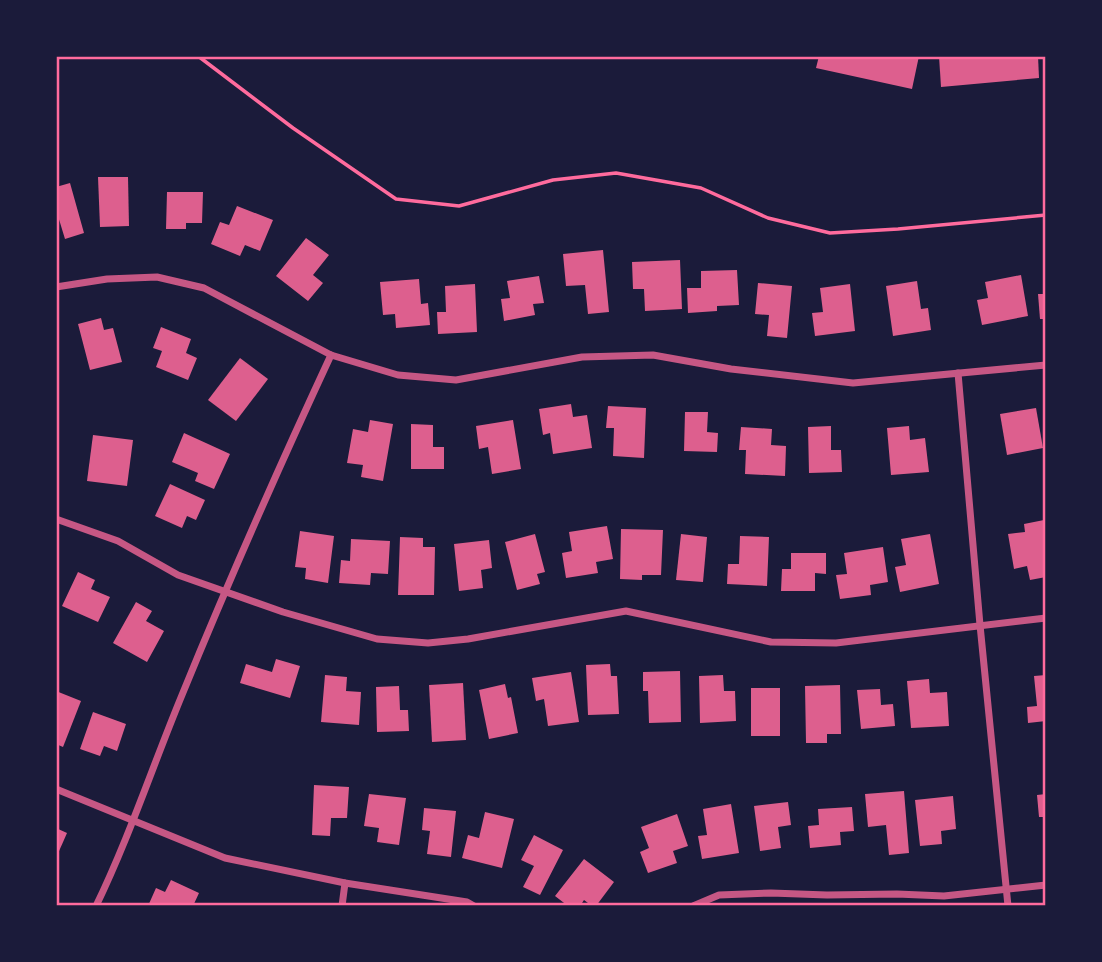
<svg xmlns="http://www.w3.org/2000/svg" width="1102" height="962" font-family="'Nunito Sans',sans-serif">
<style>
.building{fill:#dd5f8e}
.lines{fill:none;stroke-linecap:round;stroke-linejoin:round}
.path{stroke:#ff6b9d;stroke-width:3.5}
.minor{stroke:#c65784;stroke-width:7}
.neatline{fill:none;stroke:#ff6b9d;stroke-width:2.5}
</style>
<rect width="100%" height="100%" fill="#1b1b3a"/>
<g class="building">
<polygon points="819,56 919,56 912,89 816,68"/>
<polygon points="939,56 1038,56 1039,78 941,87"/>
<polygon points="98,177 128,177 129,226 100,227"/>
<polygon points="70,183 84,233 65,239 58,216 56,217 56,187"/>
<polygon points="167,192 203,192 202,223 186,223 186,229 166,229"/>
<polygon points="237,206 273,220 260,251 245,245 240,256 211,244 220,222 229,225"/>
<polygon points="306,238 329,255 313,275 323,283 308,301 276,276"/>
<polygon points="603,250 609,312 588,314 585,285 566,286 563,254"/>
<polygon points="680,260 682,309 645,311 644,289 633,289 632,262"/>
<polygon points="737,270 739,305 717,306 717,311 688,313 687,288 701,288 701,271"/>
<polygon points="1021,275 1028,316 982,325 977,300 988,298 985,282"/>
<polygon points="539,276 544,303 533,304 535,315 504,321 501,299 510,298 507,281"/>
<polygon points="419,279 421,304 428,303 430,325 396,328 395,314 383,315 380,282"/>
<polygon points="917,281 921,309 928,308 931,330 893,336 886,286"/>
<polygon points="758,283 792,286 787,338 767,336 769,315 755,314"/>
<polygon points="475,284 477,332 438,334 437,312 446,312 445,286"/>
<polygon points="850,284 855,331 815,336 812,313 823,312 820,288"/>
<polygon points="1038,294 1046,294 1046,319 1040,319"/>
<polygon points="101,318 104,330 113,328 122,362 90,370 78,324"/>
<polygon points="161,327 191,339 186,353 197,358 188,380 156,367 162,351 153,348"/>
<polygon points="240,358 268,379 236,421 208,400"/>
<polygon points="571,404 573,417 587,415 592,448 553,454 550,433 543,435 539,409"/>
<polygon points="608,406 646,408 644,458 613,456 614,428 606,428"/>
<polygon points="1036,408 1043,448 1007,455 1000,414"/>
<polygon points="685,412 708,412 707,432 718,433 717,452 684,451"/>
<polygon points="370,420 393,424 383,481 361,477 363,465 347,463 353,429 368,432"/>
<polygon points="513,420 521,469 492,474 488,447 479,449 476,426"/>
<polygon points="411,424 433,425 433,447 444,447 444,469 411,469"/>
<polygon points="831,426 831,450 841,450 842,472 809,473 808,427"/>
<polygon points="909,426 910,440 925,438 929,472 891,475 887,428"/>
<polygon points="741,427 772,429 771,445 786,446 785,476 745,474 746,450 739,450"/>
<polygon points="184,433 230,454 214,489 195,481 198,473 172,462"/>
<polygon points="93,435 133,440 127,486 87,481"/>
<polygon points="170,484 205,500 196,520 187,516 182,528 155,516"/>
<polygon points="1044,520 1046,532 1046,577 1030,580 1027,566 1014,569 1008,534 1025,532 1024,524"/>
<polygon points="607,526 613,559 596,562 598,573 566,578 562,553 572,551 569,532"/>
<polygon points="621,529 663,530 661,575 642,575 642,580 620,579"/>
<polygon points="300,531 334,536 328,583 305,579 306,568 295,567"/>
<polygon points="535,534 545,572 537,574 540,584 517,590 505,542"/>
<polygon points="681,534 707,537 703,582 676,580"/>
<polygon points="930,534 939,584 900,592 895,567 906,565 901,539"/>
<polygon points="740,536 769,537 767,586 727,584 728,564 739,564"/>
<polygon points="400,537 423,538 423,547 435,547 434,595 398,595"/>
<polygon points="351,539 390,541 388,574 371,573 370,585 339,583 341,560 350,561"/>
<polygon points="489,540 492,568 481,570 483,588 459,591 454,544"/>
<polygon points="883,547 888,582 870,585 871,595 840,599 836,575 847,574 844,553"/>
<polygon points="791,553 826,553 826,574 815,573 815,591 781,591 782,569 791,569"/>
<polygon points="78,572 95,580 91,589 110,597 98,622 62,606"/>
<polygon points="136,602 152,611 146,621 164,631 147,662 113,643"/>
<polygon points="276,659 300,666 290,698 240,683 246,664 272,672"/>
<polygon points="610,664 611,676 617,676 619,714 588,715 586,665"/>
<polygon points="680,671 681,722 649,723 648,691 643,691 643,672"/>
<polygon points="571,672 579,722 548,726 544,699 536,701 532,678"/>
<polygon points="325,675 347,677 346,691 361,692 359,725 321,722"/>
<polygon points="723,675 724,691 735,691 736,721 700,723 699,676"/>
<polygon points="1046,675 1046,721 1028,723 1027,707 1037,706 1034,676"/>
<polygon points="929,679 930,693 947,692 949,726 911,728 907,681"/>
<polygon points="463,683 466,740 432,742 429,685"/>
<polygon points="505,684 508,698 511,697 518,733 489,739 479,690"/>
<polygon points="840,685 841,734 827,734 827,743 806,743 805,686"/>
<polygon points="399,686 400,710 408,710 409,731 377,732 376,687"/>
<rect x="751" y="688" width="29" height="48"/>
<polygon points="880,689 881,705 893,704 895,726 861,729 857,690"/>
<polygon points="56,691 81,701 63,747 56,744"/>
<polygon points="93,712 126,724 117,751 104,746 100,756 80,749"/>
<polygon points="314,785 349,787 347,818 331,818 330,836 312,835"/>
<polygon points="904,791 909,853 889,855 886,825 868,827 865,794"/>
<polygon points="369,794 406,798 399,845 377,842 379,828 364,826"/>
<polygon points="1046,794 1046,817 1039,817 1037,795"/>
<polygon points="953,796 956,829 941,831 942,844 920,846 915,800"/>
<polygon points="788,802 791,825 778,827 781,848 760,851 754,806"/>
<polygon points="731,804 739,853 702,859 698,836 707,835 703,809"/>
<polygon points="852,807 854,831 840,832 841,845 810,848 808,826 819,825 818,809"/>
<polygon points="424,808 456,811 451,857 427,854 430,831 422,830"/>
<polygon points="485,812 514,819 502,868 462,858 468,835 479,838"/>
<polygon points="677,814 688,846 673,851 677,863 648,873 640,852 649,848 641,827"/>
<polygon points="56,828 67,833 56,858"/>
<polygon points="534,835 563,850 540,895 523,887 534,866 521,860"/>
<polygon points="584,859 614,882 596,906 592,906 584,900 580,906 568,906 555,896"/>
<polygon points="171,880 199,893 193,906 148,906 156,888 165,892"/>
</g>
<g class="lines">
<polyline class="path" points="198,56 293,128 396,199 459,206 553,180 616,173 701,188 768,218 830,233 898,229 1046,215"/>
<g class="minor">
<polyline points="56,287 107,279 157,277 204,288 331,355 398,375 456,380 582,357 653,355 731,369 853,383 1046,365"/>
<polyline points="958,373 980,625 1008,906"/>
<polyline points="56,519 118,541 178,575 283,612 377,639 428,643 468,639 626,611 771,642 836,643 1046,618"/>
<polyline points="56,789 225,858 345,883 467,902 474,906"/>
<path d="M96,906C129,838 153,765 182,695C229,580 279,467 331,355"/>
<polyline points="342,906 345,883"/>
<polyline points="693,906 719,895 771,893 827,895 897,894 944,896 1046,885"/>
</g>
</g>
<rect width="1102" height="962" fill="none" stroke="#1b1b3a" stroke-width="116"/>
<rect x="58" y="58" width="986" height="846" class="neatline"/>
</svg>
